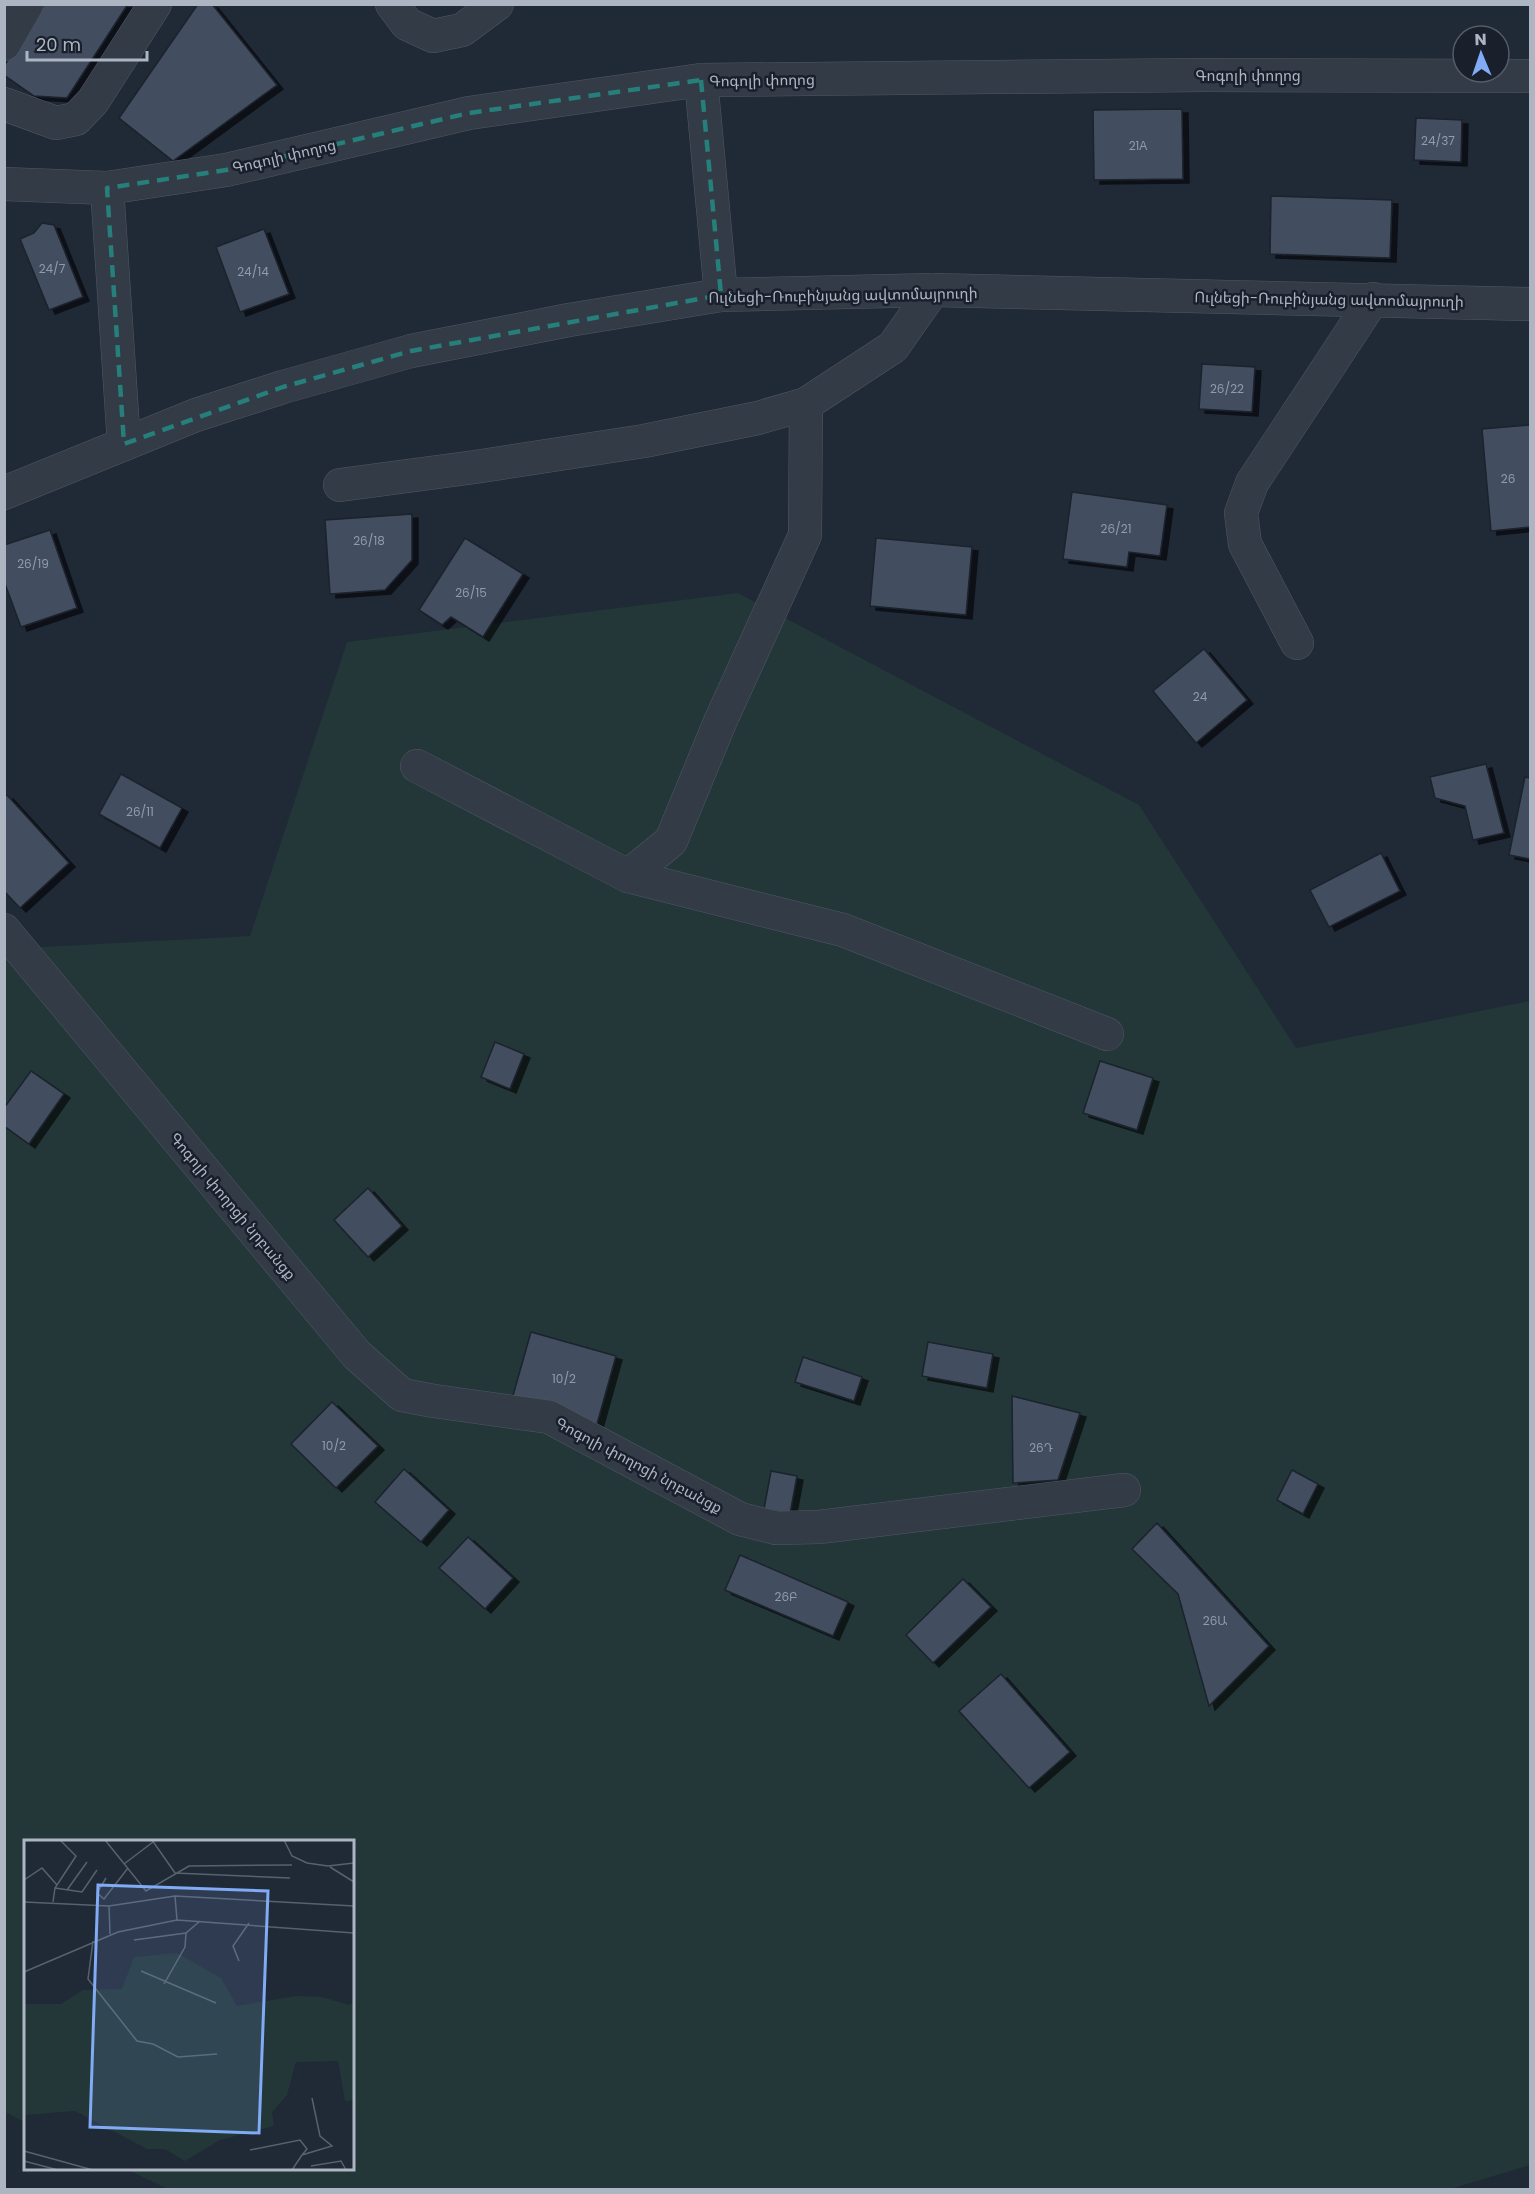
<svg xmlns="http://www.w3.org/2000/svg" width="1535" height="2194" font-family="Poppins,'Noto Sans Armenian',sans-serif">
<style>
.green{fill:#233638}
.building{fill:#434e5e;stroke:#1b222d;stroke-width:1.5;filter:url(#shadow)}
.lines{fill:none;stroke-linecap:round;stroke-linejoin:round}
.minor-casing{stroke:#515864;stroke-width:34}
.minor{stroke:#333b46;stroke-width:33}
.marked{fill:none;stroke:#277f7b;stroke-width:4.5;stroke-dasharray:12 8;stroke-linejoin:round}
.labels{text-anchor:middle;dominant-baseline:central;stroke-width:5;stroke-linejoin:round;paint-order:stroke}
.number-label{font-size:12px;fill:#929baa}
.street-label{font-size:15px;fill:#adb5c3;stroke:#19202b}
.inset-road{fill:none;stroke:#58616e;stroke-width:1.5}
.view{fill:#81abf4;fill-opacity:0.15;stroke:#81abf4;stroke-width:3}
.inset-edge{fill:none;stroke:#adb5c3;stroke-width:3}
</style>
<defs>
<filter id="shadow"><feDropShadow dx="6" dy="4" stdDeviation="0" flood-color="#0009"/></filter>
</defs>
<rect width="100%" height="100%" fill="#202936"/>
<polygon class="green" points="738,593 1139,805 1296,1048 1530,1001 1530,2165 1447,2190 170,2190 126,2169 352,2168 352,1842 26,1842 25,2122 5,2112 5,949 250,936 347,642"/>
<g class="building">
<polygon points="45,4 128,4 67,98 34,96 4,75 4,66"/>
<polygon points="198,4 212,4 277,85 173,161 119,118"/>
<polygon points="1182,109 1183,179 1094,180 1093,110"/>
<polygon points="1416,118 1462,120 1461,162 1414,160"/>
<polygon points="1271,196 1392,200 1390,258 1270,254"/>
<polygon points="42,223 54,225 83,297 49,310 20,239 34,233"/>
<polygon points="264,229 289,294 240,312 216,247"/>
<polygon points="1202,364 1255,367 1252,412 1199,409"/>
<polygon points="1530,425 1530,527 1491,531 1482,429"/>
<polygon points="1072,492 1167,505 1160,556 1129,552 1127,567 1063,559"/>
<polygon points="412,514 412,560 385,590 330,594 325,520"/>
<polygon points="50,530 77,608 21,627 4,581 4,545"/>
<polygon points="465,538 523,574 483,637 451,617 442,625 419,610"/>
<polygon points="876,538 972,547 966,615 870,606"/>
<polygon points="1204,649 1247,700 1196,743 1153,691"/>
<polygon points="1486,764 1504,833 1473,840 1465,806 1435,798 1430,777"/>
<polygon points="121,774 182,808 160,848 99,814"/>
<polygon points="1525,777 1530,778 1530,859 1509,855"/>
<polygon points="7,795 69,863 20,908 4,891 4,797"/>
<polygon points="1381,853 1400,891 1329,927 1310,890"/>
<polygon points="495,1042 524,1054 510,1089 481,1077"/>
<polygon points="1100,1061 1153,1078 1137,1130 1083,1113"/>
<polygon points="31,1071 64,1094 29,1144 4,1126 4,1108"/>
<polygon points="368,1188 402,1226 368,1257 334,1220"/>
<polygon points="531,1332 616,1356 597,1424 512,1399"/>
<polygon points="928,1342 993,1354 987,1388 922,1376"/>
<polygon points="803,1357 862,1377 854,1401 795,1382"/>
<polygon points="1012,1396 1080,1413 1058,1480 1013,1483"/>
<polygon points="332,1402 378,1446 336,1488 291,1444"/>
<polygon points="404,1469 449,1510 421,1542 375,1502"/>
<polygon points="1292,1470 1318,1484 1303,1514 1277,1500"/>
<polygon points="771,1471 797,1476 790,1514 764,1509"/>
<polygon points="1157,1523 1269,1646 1209,1706 1178,1594 1132,1549"/>
<polygon points="468,1537 513,1578 485,1609 439,1568"/>
<polygon points="740,1555 848,1602 833,1636 725,1590"/>
<polygon points="963,1579 991,1607 933,1663 906,1635"/>
<polygon points="1001,1674 1070,1752 1029,1788 959,1711"/>
</g>
<g class="lines">
<g class="minor-casing">
<g id="minor">
<polyline points="392,4 407,24 433,36 462,30 497,4"/>
<polyline points="4,44 27,4"/>
<polyline points="701,80 721,295"/>
<polyline points="4,104 56,123 76,119 93,101 155,4"/>
<polyline points="4,184 107,188 226,170 469,113 701,80 1205,75 1530,76"/>
<polyline points="107,188 124,444"/>
<polyline points="340,485 475,467 644,441 758,418 806,404 893,347 933,290"/>
<polyline points="4,493 196,415 283,387 411,351 569,320 721,295 933,290 1530,304"/>
<polyline points="1297,643 1245,544 1241,513 1252,483 1373,299"/>
<polyline points="417,766 628,876 843,930 1107,1034"/>
<polyline points="628,876 671,841 720,722 805,535 806,404"/>
<polyline points="4,930 357,1355 402,1395 434,1401 549,1417 740,1519 776,1528 819,1527 1124,1490"/>
</g>
</g>
<use href="#minor" class="minor"/>
</g>
<path class="marked" d="M701,80L721,295L411,351L283,387L124,444L107,188L226,170L469,113Z"/>
<g class="labels">
<g class="number-label">
<text x="1438" y="140">24/37</text>
<text x="1138" y="145">21А</text>
<text x="52" y="268">24/7</text>
<text x="253" y="271">24/14</text>
<text x="1227" y="388">26/22</text>
<text x="1508" y="478">26</text>
<text x="1116" y="528">26/21</text>
<text x="369" y="540">26/18</text>
<text x="33" y="563">26/19</text>
<text x="471" y="592">26/15</text>
<text x="1200" y="696">24</text>
<text x="140" y="811">26/11</text>
<text x="564" y="1378">10/2</text>
<text x="334" y="1445">10/2</text>
<text x="1041" y="1447">26Դ</text>
<text x="786" y="1596">26Բ</text>
<text x="1215" y="1620">26Ա</text>
</g>
<g class="street-label">
<text x="1248" y="75">Գոգոլի փողոց</text>
<text transform="translate(762 80) rotate(-1)">Գոգոլի փողոց</text>
<text transform="translate(284 156) rotate(-13)">Գոգոլի փողոց</text>
<text transform="translate(843 295) rotate(-1)">Ուլնեցի-Ռուբինյանց ավտոմայրուղի</text>
<text transform="translate(1329 299) rotate(1)">Ուլնեցի-Ռուբինյանց ավտոմայրուղի</text>
<text transform="translate(233 1206) rotate(50)">Գոգոլի փողոցի նրբանցք</text>
<text transform="translate(639 1465) rotate(28)">Գոգոլի փողոցի նրբանցք</text>
</g>
</g>
<g transform="translate(24 1840)">
<rect width="330" height="330" fill="#202936"/>
<path d="M153,113L197,138L213,166L272,156L298,157L325,165L330,161V260L321,261L314,221L272,222L263,255L248,272L250,286L196,300L161,321L141,309H123L51,271L0,275V164H37L59,150L98,149L110,117Z" fill="#233638"/>
<path class="inset-road" d="M81,0L122,51L165,26L268,25M128,0L151,33L266,38M260,0L268,16L283,23L304,26L330,23M100,24L129,2M306,27L330,42M82,38L73,53L80,59L104,28M0,40L18,28L33,45M31,48L58,52L73,30M43,50L63,22M151,56L153,80M0,62L85,66L151,56L330,66M29,62L31,48L52,16L36,0M85,66L86,94M110,100L162,93L176,81M69,101L64,139L113,201L129,204L154,217L193,214M215,121L209,106L225,83M117,131L192,163M0,132L94,92L153,80L330,93M140,144L161,107L162,93M226,310L276,300L283,309L278,315M0,311L69,330M0,321L34,330M287,326L317,321L322,330M268,330L278,315L308,306L296,296L288,258"/>
<path class="view" d="M74,45L244,51L235,293L66,287Z"/>
<rect width="330" height="330" class="inset-edge"/>
</g>
<rect width="1535" height="2194" fill="none" stroke="#adb5c3" stroke-width="12"/>
<g transform="translate(1481 54) rotate(358)"><circle r="28" fill="#19202b" stroke="#545c68" stroke-width="1.5"/>
<path d="M0-4.5L10 22L0 15L-10 22Z" fill="#81abf4"/>
<text y="-9" font-size="16" font-weight="bold" text-anchor="middle" fill="#adb5c3">N</text>
</g>
<path d="M27 51v9h120v-9" fill="none" stroke="#adb5c3" stroke-width="3"/>
<text x="36" y="51" font-size="18" fill="#adb5c3" stroke="#19202b" stroke-width="4.5" paint-order="stroke">20 m</text>
</svg>
